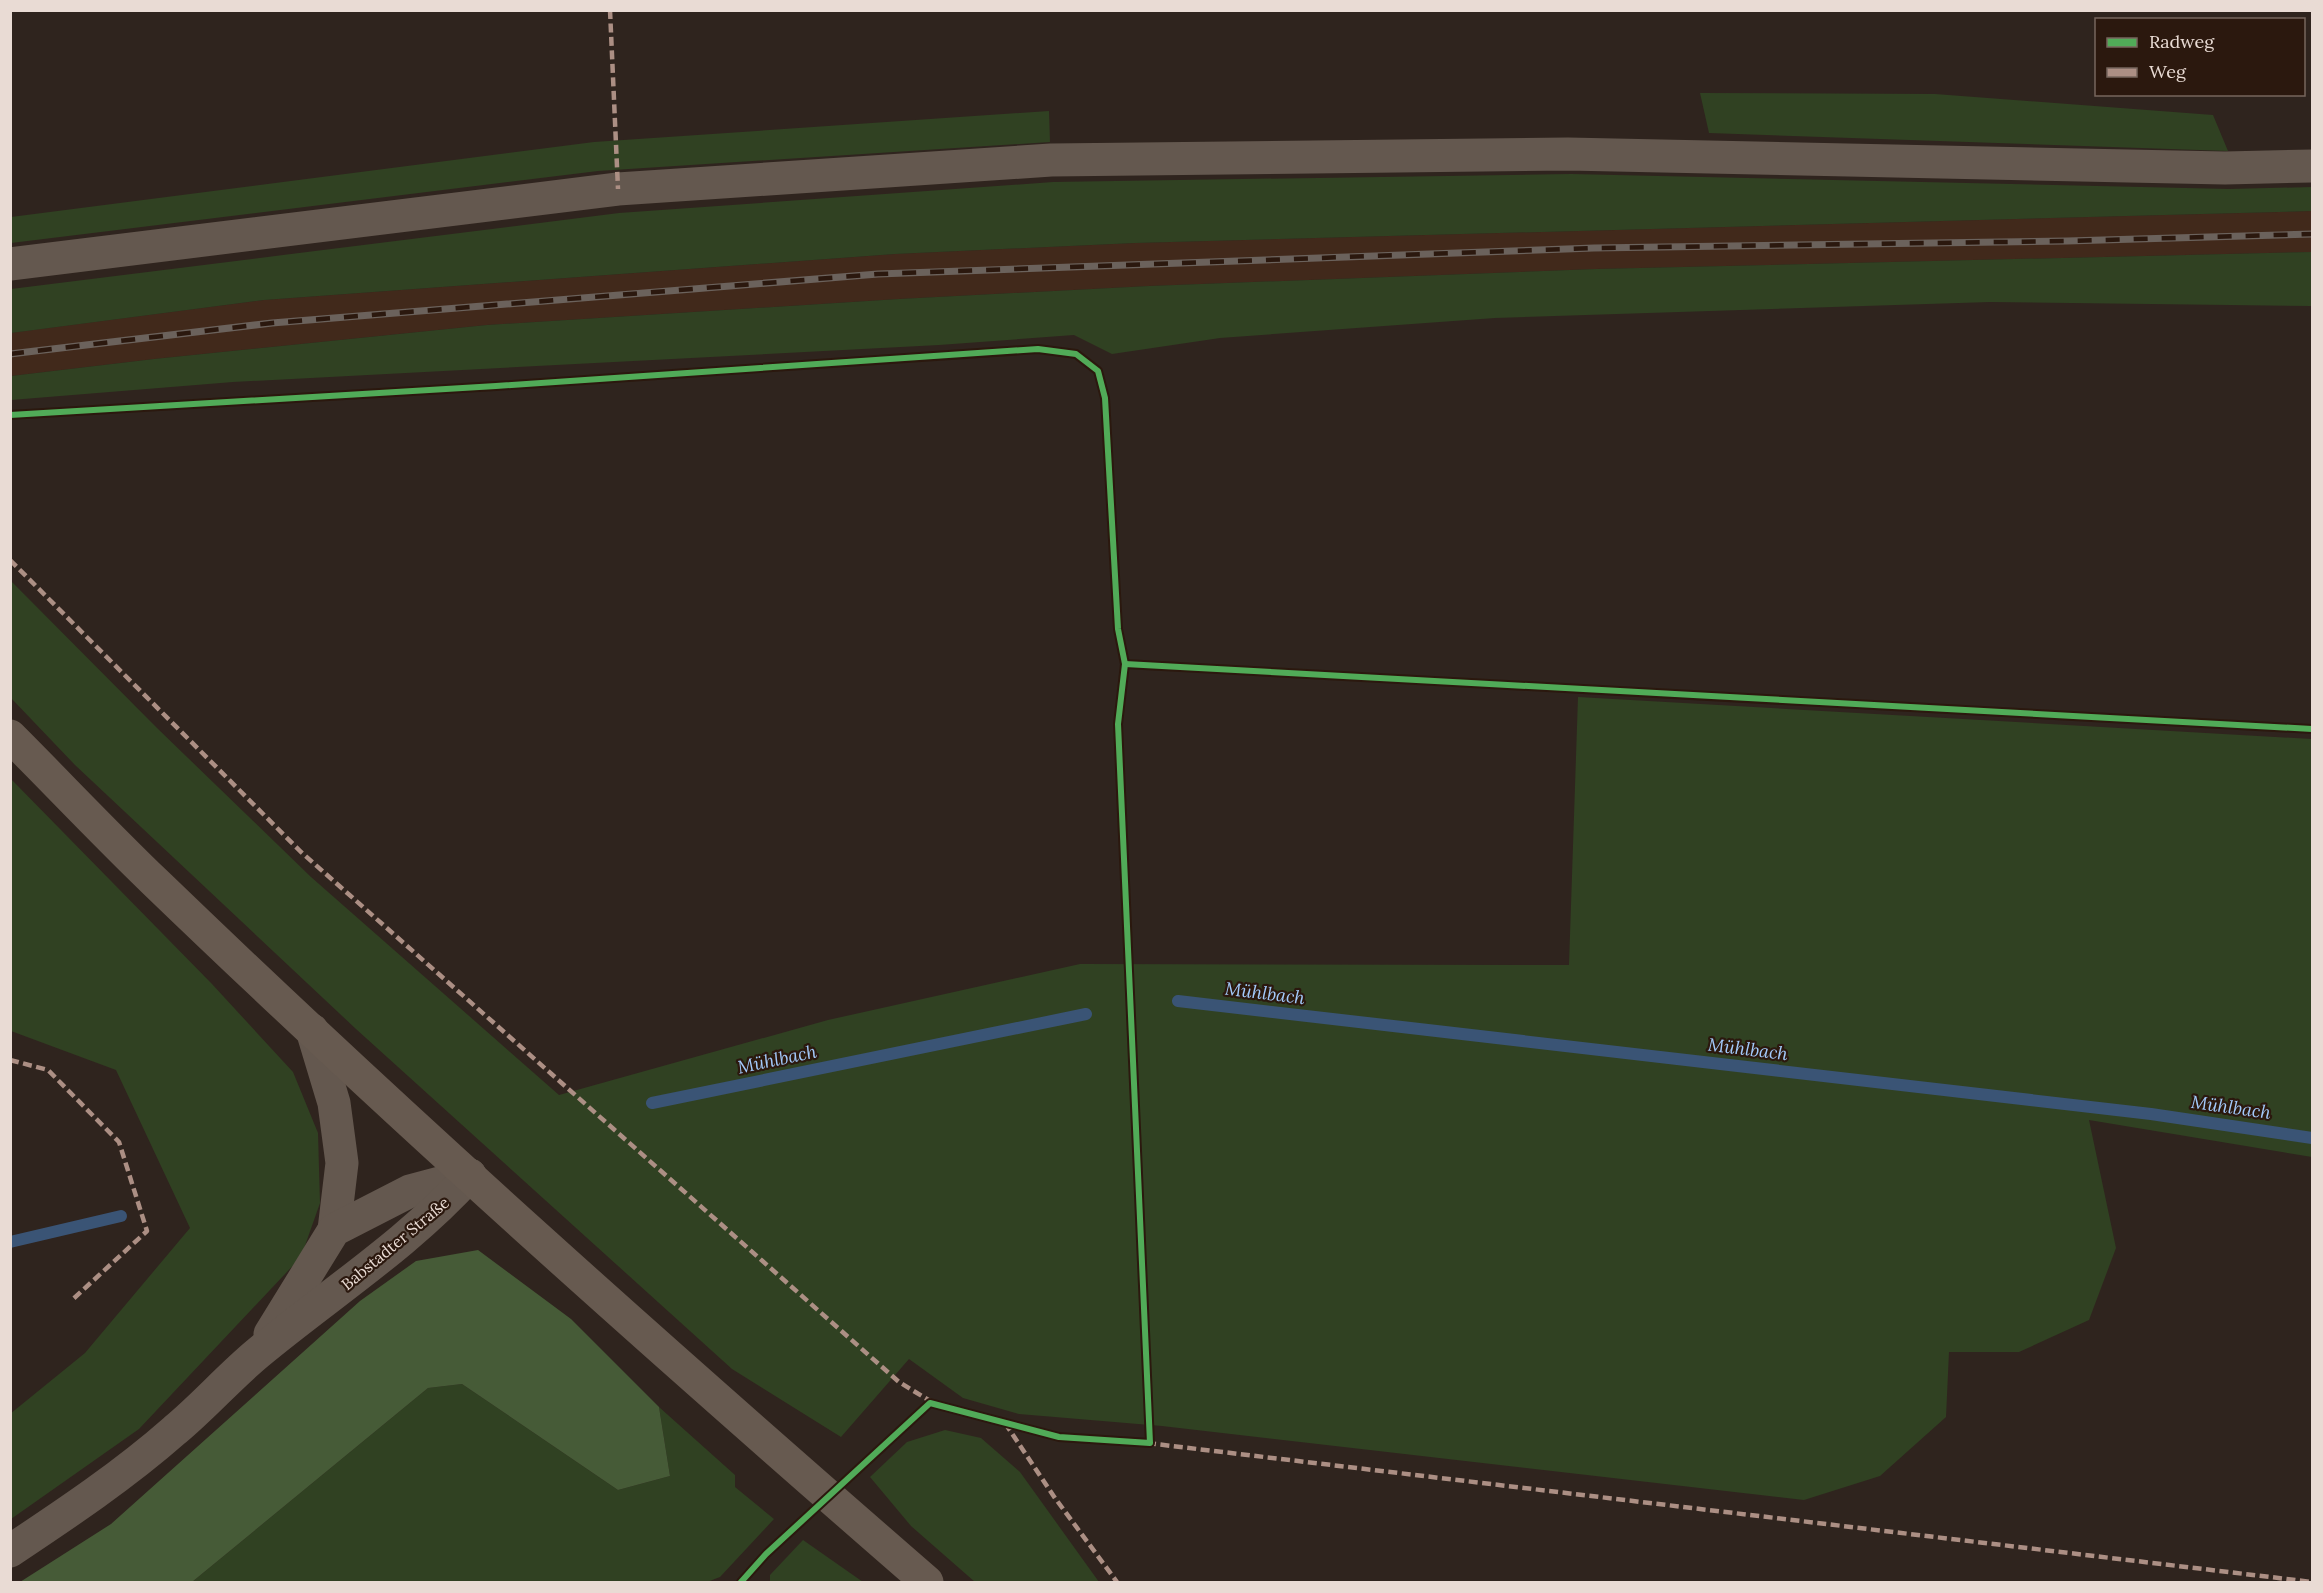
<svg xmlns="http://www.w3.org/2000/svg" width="2323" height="1593" font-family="Lora,serif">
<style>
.built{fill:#41291b}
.green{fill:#304122}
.forest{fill:#465b37}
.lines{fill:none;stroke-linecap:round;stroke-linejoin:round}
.stream{stroke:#3a5475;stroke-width:12}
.tertiary{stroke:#64584f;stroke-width:33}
.secondary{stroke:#675a50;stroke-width:33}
.rail-casing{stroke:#6b625c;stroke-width:7}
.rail{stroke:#2b180e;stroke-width:4.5;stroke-dasharray:14;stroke-linecap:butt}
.quiet{stroke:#ac8f84;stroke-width:4.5;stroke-dasharray:9 4.5;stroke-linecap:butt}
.cycleway-casing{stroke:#2b180e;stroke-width:10}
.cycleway{stroke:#51ab58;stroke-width:6}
.labels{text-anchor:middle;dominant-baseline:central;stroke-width:4.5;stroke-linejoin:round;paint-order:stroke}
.street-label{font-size:16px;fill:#e9dbd4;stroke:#2b180e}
.water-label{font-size:18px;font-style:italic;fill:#a3cafb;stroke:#2b180e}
</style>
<rect width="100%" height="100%" fill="#2f241e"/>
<polygon class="built" points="2312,211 2312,252 1596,269 1149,286 899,299 487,325 154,359 11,376 10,333 264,300 895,254 1135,243"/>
<g class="green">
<polygon points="1700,93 1935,94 2213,115 2228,151 1709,133"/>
<polygon points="1049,111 1050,142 598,171 11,243 11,217 594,142"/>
<polygon points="1571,174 2229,189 2312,187 2312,211 1135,243 895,254 264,300 11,333 11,289 619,213 1053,182"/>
<polygon points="2312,252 2312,306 1990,302 1495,318 1220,338 1112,354 1074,335 939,345 233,382 11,400 11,376 154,359 487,325 899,299 1149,286 1596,269"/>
<polygon points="11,581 157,728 311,877 559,1095 828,1020 1080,964 1569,965 1578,697 2312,739 2312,1157 2089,1120 2116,1248 2089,1320 2019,1352 1949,1352 1946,1417 1880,1476 1804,1500 1162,1426 1019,1414 963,1398 909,1359 841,1437 732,1369 356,1029 75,765 11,698"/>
<polygon points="11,779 212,984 293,1072 318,1133 320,1203 301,1257 139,1429 11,1519 10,1414 85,1353 190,1228 116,1070 11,1031"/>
<polygon points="462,1384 618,1490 670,1476 659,1407 735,1475 735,1487 774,1519 720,1577 707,1582 192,1582 428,1388"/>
<polygon points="945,1430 981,1438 1020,1472 1099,1582 975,1582 911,1526 870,1477 907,1442"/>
<polygon points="803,1540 863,1582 770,1582 770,1575"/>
</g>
<polygon class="forest" points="478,1250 571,1319 659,1407 670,1476 618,1490 462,1384 428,1388 192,1582 20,1582 111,1524 360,1301 416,1261"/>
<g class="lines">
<g class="stream">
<polyline points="1178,1001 2151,1114 2312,1138"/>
<polyline points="652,1103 1086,1014"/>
<polyline points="10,1242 121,1216"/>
</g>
<g class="tertiary">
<polyline points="10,264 618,189 1051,160 1568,154 2225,168 2312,166"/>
<polyline points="312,1030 334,1103 342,1163 334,1230"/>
<polyline points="270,1334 334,1230 410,1191 470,1175"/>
<path d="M10,1551C67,1513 124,1475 175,1430C204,1406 229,1377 258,1353C329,1294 408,1244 470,1175"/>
</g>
<path class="secondary" d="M10,736C59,785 106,835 156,883C406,1124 666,1355 927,1582"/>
<g class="rail-casing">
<polyline id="rail" points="10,354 272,323 878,274 1594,248 2067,241 2312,234"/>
</g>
<use href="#rail" class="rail"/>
<g class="quiet">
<polyline points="610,10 618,189"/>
<polyline points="10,560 301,852 899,1382 935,1404"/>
<polyline points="10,1060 48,1070 119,1142 147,1231 71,1301"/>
<polyline points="1005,1423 1055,1498 1117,1582"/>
<polyline points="1147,1443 2312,1582"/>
</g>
<g class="cycleway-casing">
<g id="cycleway">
<polyline points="10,415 496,386 1038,349 1076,354 1098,371 1105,398 1118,629 1125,664 1118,724 1150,1443 1059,1437 930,1403 766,1554 741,1582"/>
<polyline points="1125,664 2312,729"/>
</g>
</g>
<use href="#cycleway" class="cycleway"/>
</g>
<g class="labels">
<g class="street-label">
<text transform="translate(395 1243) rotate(-40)">Babstadter Straße</text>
</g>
<g class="water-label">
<text transform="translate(1265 993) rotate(7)">Mühlbach</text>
<text transform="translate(1748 1049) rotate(7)">Mühlbach</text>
<text transform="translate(777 1059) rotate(-12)">Mühlbach</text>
<text transform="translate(2231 1107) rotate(8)">Mühlbach</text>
</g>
</g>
<rect width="2323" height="1593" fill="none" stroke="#e9dbd4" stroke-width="24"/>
<rect x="2095" y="18" width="210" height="78" fill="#2b180e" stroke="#77665d" stroke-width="1.5"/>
<rect x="2107" y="38" width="30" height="9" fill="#51ab58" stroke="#77665d" stroke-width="1.5"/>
<text x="2149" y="48" font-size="18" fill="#e9dbd4">Radweg</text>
<rect x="2107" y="68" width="30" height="9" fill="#ac8f84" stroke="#77665d" stroke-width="1.5"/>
<text x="2149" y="78" font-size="18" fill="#e9dbd4">Weg</text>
</svg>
